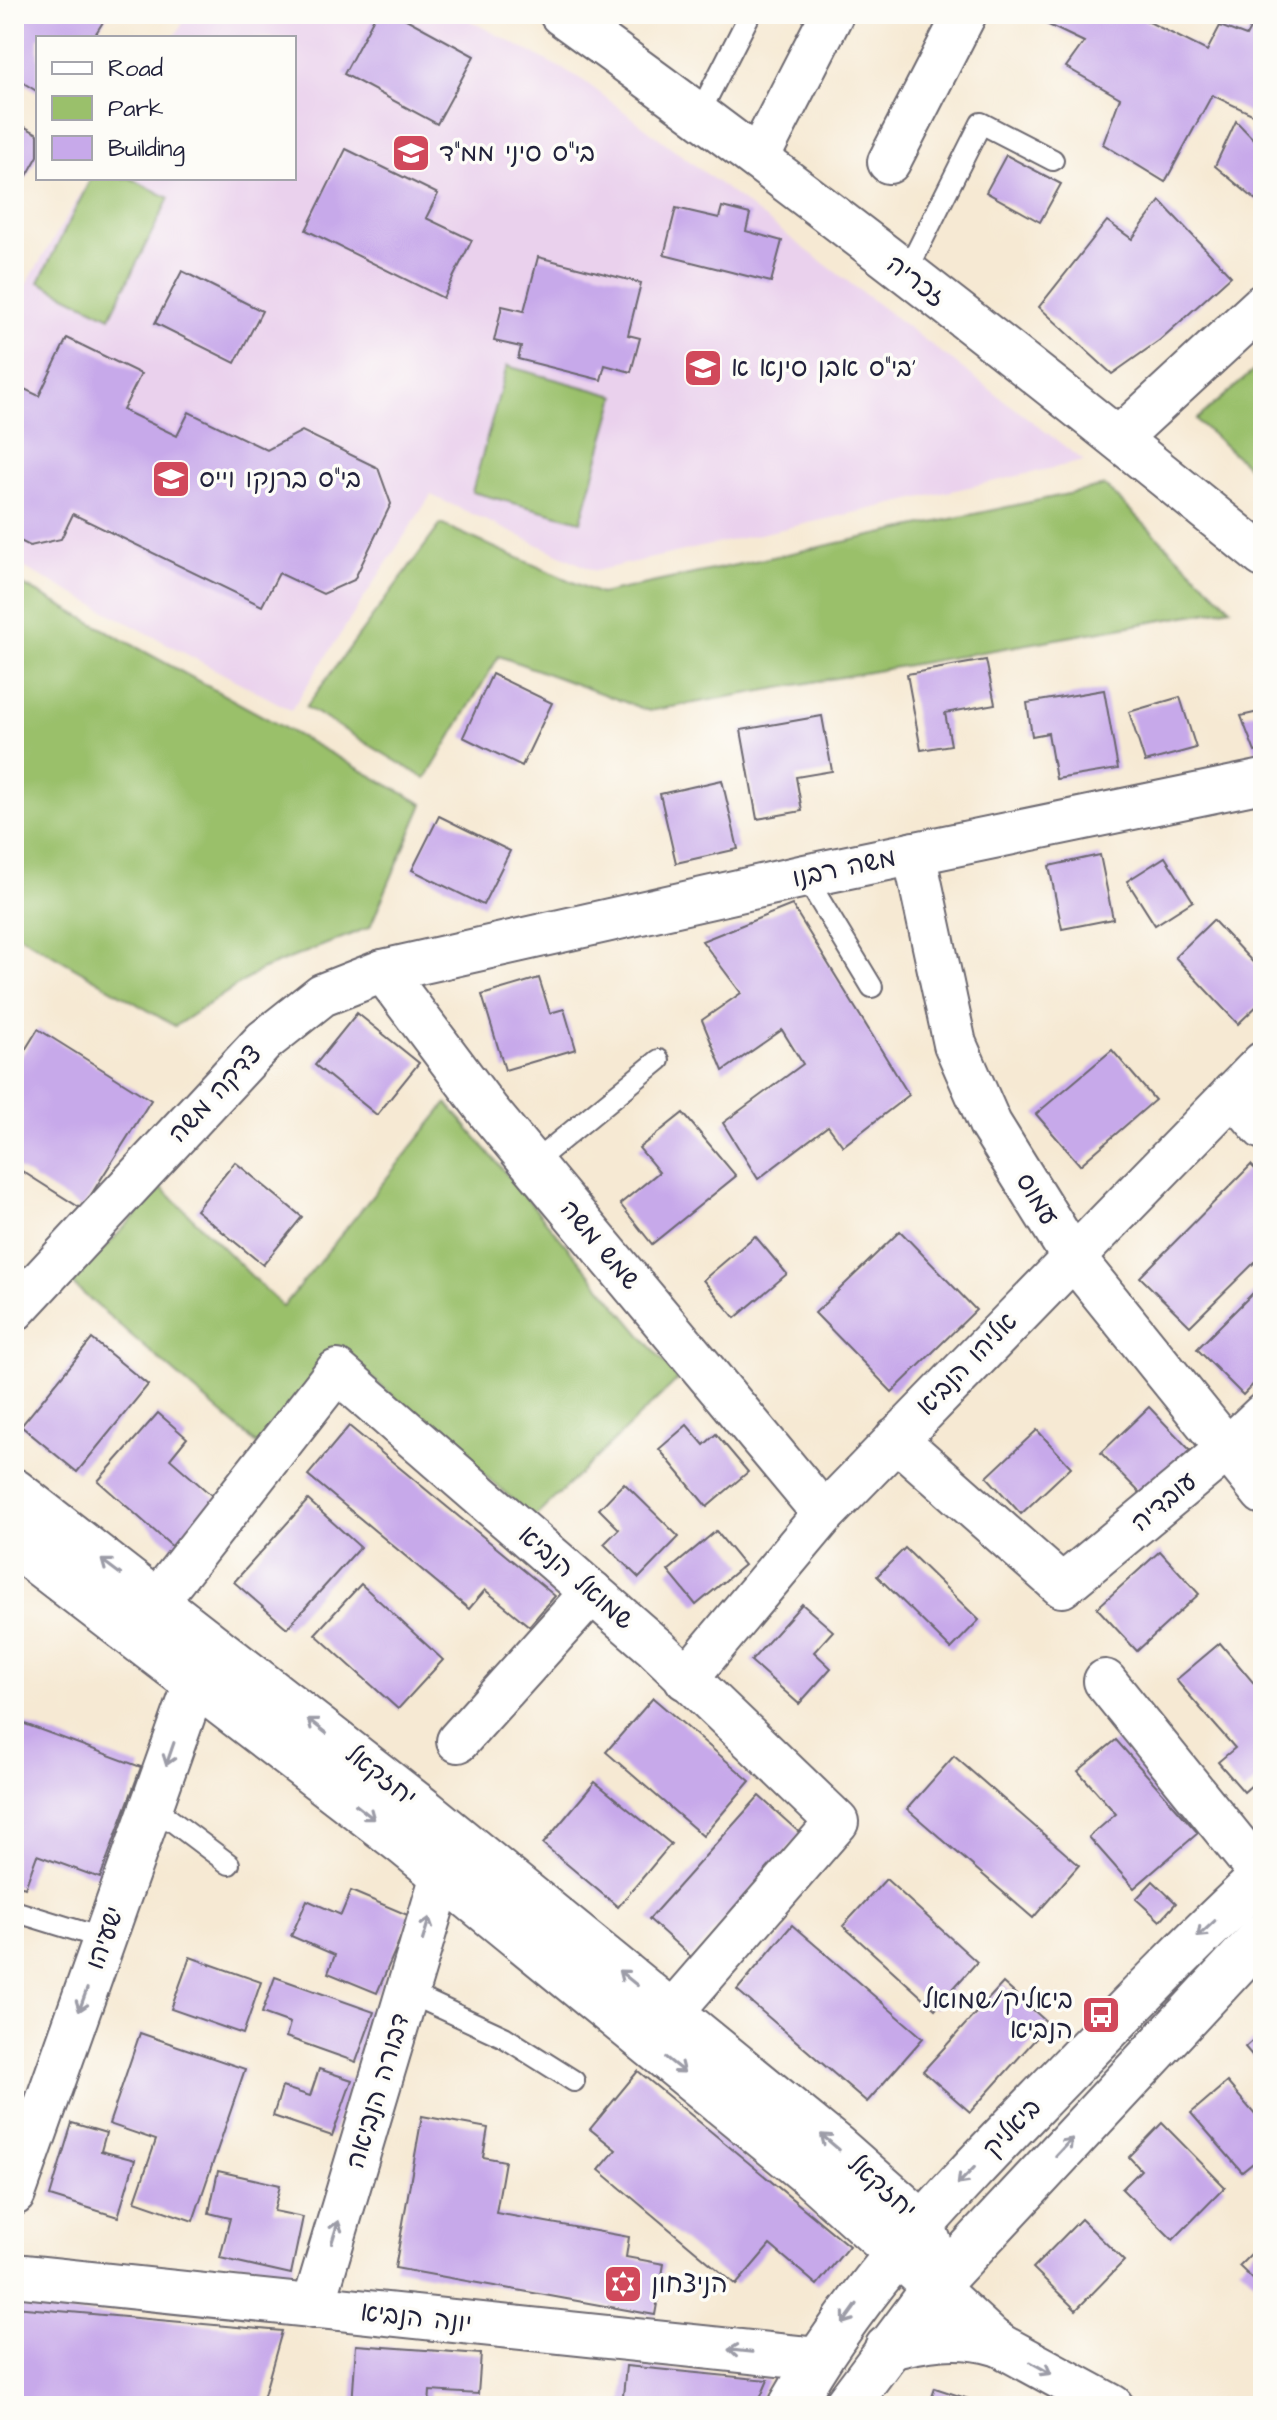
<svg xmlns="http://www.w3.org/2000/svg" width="1277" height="2420" font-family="'Architects Daughter','Playpen Sans Hebrew',sans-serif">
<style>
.built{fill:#ead1ed}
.green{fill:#9ac06b;stroke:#5e7153;stroke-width:2}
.building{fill:#c7a9ea}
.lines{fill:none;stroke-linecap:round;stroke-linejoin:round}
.lane-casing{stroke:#6c6870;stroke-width:24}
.street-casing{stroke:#6c6870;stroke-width:46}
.secondary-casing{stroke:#6c6870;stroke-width:48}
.lane{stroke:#fff;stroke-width:20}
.street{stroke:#fff;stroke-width:42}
.secondary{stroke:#fff;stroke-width:44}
.oneway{stroke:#9c9ca7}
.labels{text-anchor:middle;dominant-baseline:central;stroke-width:7;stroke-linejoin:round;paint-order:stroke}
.poi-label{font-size:26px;fill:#22223b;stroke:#fdfcf7;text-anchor:start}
.street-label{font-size:26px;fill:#22223b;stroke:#fdfcf7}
</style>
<rect width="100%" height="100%" fill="#fdfcf7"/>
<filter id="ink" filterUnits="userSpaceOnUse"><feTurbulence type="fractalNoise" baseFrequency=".0125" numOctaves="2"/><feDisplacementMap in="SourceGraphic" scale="16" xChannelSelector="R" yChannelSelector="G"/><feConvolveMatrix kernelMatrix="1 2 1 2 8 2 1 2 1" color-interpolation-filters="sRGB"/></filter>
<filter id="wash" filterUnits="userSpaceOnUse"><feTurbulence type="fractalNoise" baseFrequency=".006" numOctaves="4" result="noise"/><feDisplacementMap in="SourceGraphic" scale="32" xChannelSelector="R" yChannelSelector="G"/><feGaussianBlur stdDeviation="1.8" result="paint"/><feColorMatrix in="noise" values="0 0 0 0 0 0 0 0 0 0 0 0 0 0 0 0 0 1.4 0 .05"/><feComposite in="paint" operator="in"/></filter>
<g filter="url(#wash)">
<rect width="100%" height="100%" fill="#f6e9d3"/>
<polygon class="built" points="188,14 457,14 580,78 1084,461 595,571 431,495 291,710 14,562 14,305 90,178 294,178 294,38 174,38"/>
<g class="green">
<polygon points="91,178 130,178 169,198 110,317 39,282"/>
<polygon points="1263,363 1263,480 1196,420"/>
<polygon points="507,366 616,396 581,521 472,492"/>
<polygon points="1105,486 1231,608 649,711 499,656 426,779 306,707 441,524 600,594"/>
<polygon points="14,580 423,804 370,927 261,970 175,1026 14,932"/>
<polygon points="447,1103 678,1379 534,1518 337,1348 260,1447 71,1283 162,1188 283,1307"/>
</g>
<g id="blocks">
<g class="building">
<polygon points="24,14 108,14 93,38 38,38 38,92 14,77 14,30"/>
<polygon points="376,14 397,14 474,56 437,124 344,74"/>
<polygon points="1043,14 1133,14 1207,51 1220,26 1246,36 1258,14 1263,14 1263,98 1256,116 1212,95 1165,182 1103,144 1120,98 1066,67 1084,42 1040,21"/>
<polygon points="14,121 38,134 38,156 14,199"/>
<polygon points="1236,121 1258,144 1263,137 1263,206 1215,166"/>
<polygon points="346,149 438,194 426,218 472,240 443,298 306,230"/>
<polygon points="1006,155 1061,184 1040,222 986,192"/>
<polygon points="1160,201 1231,276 1160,340 1112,374 1039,307 1107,221 1132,239"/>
<polygon points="722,207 750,214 746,231 782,241 771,282 664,255 676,208 719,218"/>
<polygon points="538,257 641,283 628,335 640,338 631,372 605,365 601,380 518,359 521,347 494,341 502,306 524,311"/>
<polygon points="182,271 262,311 235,363 155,323"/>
<polygon points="67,338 141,374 123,410 177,436 189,412 267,450 302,431 378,468 391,504 354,580 323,594 279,573 262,606 73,514 61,539 30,546 14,538 14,384 39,396"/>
<polygon points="986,660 995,704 945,713 951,745 921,750 907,674"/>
<polygon points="1263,669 1263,691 1262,691 1257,675"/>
<polygon points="492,674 552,703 522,766 463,737"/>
<polygon points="1104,690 1118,769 1056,779 1048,733 1032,736 1027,703"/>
<polygon points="1180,697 1196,748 1145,762 1129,712"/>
<polygon points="1263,711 1263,750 1255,752 1241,716"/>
<polygon points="822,716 832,771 796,777 802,811 757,819 741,730"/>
<polygon points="722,780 738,849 676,863 660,794"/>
<polygon points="439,816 510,851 483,905 412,870"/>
<polygon points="1100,855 1113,919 1062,929 1049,866"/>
<polygon points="1165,857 1193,901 1155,925 1127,881"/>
<polygon points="792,905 909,1095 843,1146 828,1126 758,1179 723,1123 803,1064 782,1030 723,1071 702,1020 741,993 702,941"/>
<polygon points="1213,920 1263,973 1263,1000 1238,1024 1175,957"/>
<polygon points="539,978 550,1013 564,1009 576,1049 505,1070 482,995"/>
<polygon points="357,1013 419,1063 377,1115 315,1065"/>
<polygon points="38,1029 151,1100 82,1209 14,1166 14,1068"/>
<polygon points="1112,1050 1155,1100 1080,1165 1036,1114"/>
<polygon points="683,1113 736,1176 652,1244 620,1204 659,1172 639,1148"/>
<polygon points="235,1162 302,1217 263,1265 196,1210"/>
<polygon points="1251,1165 1263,1177 1263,1254 1190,1326 1140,1277"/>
<polygon points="900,1231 976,1310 892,1392 815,1313"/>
<polygon points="755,1236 787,1274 735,1318 703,1280"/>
<polygon points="1263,1283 1263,1374 1243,1395 1197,1349"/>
<polygon points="92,1339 148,1385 77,1472 21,1426"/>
<polygon points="1149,1407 1190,1450 1142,1495 1101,1453"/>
<polygon points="158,1413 187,1438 170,1459 218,1501 175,1549 98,1481"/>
<polygon points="687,1425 704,1445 716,1434 748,1472 707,1507 659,1449"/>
<polygon points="349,1426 555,1596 529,1626 485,1590 469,1609 308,1475"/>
<polygon points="1037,1430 1071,1467 1021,1514 987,1477"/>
<polygon points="624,1483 679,1537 639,1578 604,1544 619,1529 599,1509"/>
<polygon points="308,1500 360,1547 287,1628 234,1582"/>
<polygon points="716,1531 744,1565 696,1605 668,1571"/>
<polygon points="905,1548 979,1620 951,1649 877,1576"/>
<polygon points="1160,1551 1199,1594 1137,1651 1097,1608"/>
<polygon points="361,1584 443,1660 398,1709 315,1634"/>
<polygon points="802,1604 833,1631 814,1652 831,1668 799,1704 751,1661"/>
<polygon points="1220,1643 1263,1694 1263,1775 1244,1792 1218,1762 1235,1748 1176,1680"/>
<polygon points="653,1698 750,1781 703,1836 606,1752"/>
<polygon points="14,1720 141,1767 100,1878 37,1855 25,1888 14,1884"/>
<polygon points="1116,1740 1198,1833 1134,1888 1089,1837 1116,1814 1078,1771"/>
<polygon points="954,1756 1079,1865 1033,1918 907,1809"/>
<polygon points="595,1782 671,1844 618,1907 543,1844"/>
<polygon points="759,1796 801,1834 691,1957 649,1919"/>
<polygon points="886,1879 977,1962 935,2009 843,1926"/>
<polygon points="1153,1881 1176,1903 1160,1921 1136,1899"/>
<polygon points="351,1891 410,1916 377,1993 328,1973 335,1955 291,1936 307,1900 341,1915"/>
<polygon points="792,1925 923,2038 867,2102 737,1990"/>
<polygon points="190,1957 261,1982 243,2034 171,2009"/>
<polygon points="275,1977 374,2012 356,2062 286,2037 290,2023 262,2013"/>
<polygon points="1003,1983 1049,2024 970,2112 923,2071"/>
<polygon points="1263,2031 1263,2068 1245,2047"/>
<polygon points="140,2033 245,2069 193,2221 135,2201 156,2140 109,2124"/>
<polygon points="319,2069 352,2080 332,2136 273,2116 282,2087 310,2096"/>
<polygon points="638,2071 849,2246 817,2285 770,2245 736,2285 599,2170 616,2150 590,2129"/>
<polygon points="1227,2082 1263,2124 1263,2155 1242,2172 1191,2113"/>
<polygon points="422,2116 488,2128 483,2157 505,2161 496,2213 629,2237 626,2257 664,2264 655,2315 395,2268"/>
<polygon points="72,2123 106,2133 101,2151 135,2160 118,2217 50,2196"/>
<polygon points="1162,2123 1225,2187 1173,2240 1122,2189 1141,2170 1129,2157"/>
<polygon points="218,2171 280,2185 274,2211 303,2217 291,2274 220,2258 230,2218 209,2213"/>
<polygon points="1081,2219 1124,2261 1076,2310 1033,2268"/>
<polygon points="1263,2242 1263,2289 1239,2266"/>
<polygon points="14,2307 282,2331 261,2406 14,2406"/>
<polygon points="356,2345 481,2354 478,2394 430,2391 429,2406 352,2406"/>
<polygon points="626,2366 768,2380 757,2406 622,2406"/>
<polygon points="935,2388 987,2405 987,2406 929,2406"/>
</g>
</g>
</g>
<g filter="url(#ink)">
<use href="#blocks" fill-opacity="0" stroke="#6c6870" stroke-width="2"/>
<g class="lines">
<g class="lane-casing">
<g id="lane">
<polyline points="699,114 750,14"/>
<polyline points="906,273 981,123 1053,160"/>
<polyline points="805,876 872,987"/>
<polyline points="532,1164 659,1060"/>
<polyline points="152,1806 229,1864"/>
<polyline points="14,1911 105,1939"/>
<polyline points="407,1992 504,2037 574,2081"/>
</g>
</g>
<g class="street-casing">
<g id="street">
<path d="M561,14C801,187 1034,369 1263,556"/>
<polyline points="758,158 832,14"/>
<polyline points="889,162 965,14"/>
<polyline points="1119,438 1263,305"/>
<polyline points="914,853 955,1044 990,1124 1072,1256 1263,1493"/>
<polyline points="383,971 489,1112 824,1514"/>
<polyline points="1233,1093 1263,1128"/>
<polyline points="14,1310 264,1041 322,995 383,971 805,876 1263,781"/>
<polyline points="896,1439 1062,1586 1226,1450 1263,1415"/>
<polyline points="156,1602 337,1371 656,1648 837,1822 671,2013"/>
<polyline points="686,1679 824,1514 1263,1063"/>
<polyline points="1105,1681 1263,1877"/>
<polyline points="458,1741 592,1592"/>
<polyline points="14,2194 196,1681"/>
<polyline points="14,2275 817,2359"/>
<polyline points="935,2287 996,2343 1112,2406"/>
<polyline points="313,2307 442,1875"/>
</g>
</g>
<g class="secondary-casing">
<g id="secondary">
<polyline points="14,1491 426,1812 835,2146 921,2222 938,2265 935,2287"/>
<polyline points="14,1544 402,1842 810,2175 935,2287"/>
<path d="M887,2348C923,2338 959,2332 996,2343"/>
<path d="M791,2406C856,2289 947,2195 1039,2100C1113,2024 1185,1948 1263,1876"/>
<polyline points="846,2406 935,2287 1263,1935"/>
</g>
</g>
<use href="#lane" class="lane"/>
<use href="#street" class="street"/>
<use href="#secondary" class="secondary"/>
</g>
<defs><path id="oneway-shaft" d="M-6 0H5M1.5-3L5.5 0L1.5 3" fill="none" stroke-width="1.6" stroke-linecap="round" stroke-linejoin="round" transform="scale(2)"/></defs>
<g class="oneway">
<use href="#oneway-shaft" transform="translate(111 1567) rotate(-143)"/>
<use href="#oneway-shaft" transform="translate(317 1726) rotate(-142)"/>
<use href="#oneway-shaft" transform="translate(170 1754) rotate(109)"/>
<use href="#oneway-shaft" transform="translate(365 1812) rotate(38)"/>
<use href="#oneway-shaft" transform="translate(426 1929) rotate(-73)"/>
<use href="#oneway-shaft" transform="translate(1206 1929) rotate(137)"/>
<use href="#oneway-shaft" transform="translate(628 1978) rotate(-141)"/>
<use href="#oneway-shaft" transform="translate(83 2000) rotate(110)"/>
<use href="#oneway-shaft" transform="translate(675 2065) rotate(39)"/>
<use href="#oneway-shaft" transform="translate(830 2142) rotate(-140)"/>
<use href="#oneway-shaft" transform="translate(1064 2147) rotate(-47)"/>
<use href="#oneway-shaft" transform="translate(966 2176) rotate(134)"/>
<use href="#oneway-shaft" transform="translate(335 2232) rotate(-73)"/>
<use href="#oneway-shaft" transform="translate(850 2314) rotate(126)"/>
<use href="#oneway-shaft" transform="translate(740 2351) rotate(-174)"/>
<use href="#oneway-shaft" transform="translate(1041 2368) rotate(29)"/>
</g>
</g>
<defs>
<g id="school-square" transform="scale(2)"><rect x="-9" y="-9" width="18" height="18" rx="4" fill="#d1495b" stroke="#fdfcf7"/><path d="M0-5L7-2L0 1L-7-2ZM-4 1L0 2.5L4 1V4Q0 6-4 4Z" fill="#fff"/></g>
<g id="bus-square" transform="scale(2)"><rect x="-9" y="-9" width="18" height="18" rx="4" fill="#d1495b" stroke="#fdfcf7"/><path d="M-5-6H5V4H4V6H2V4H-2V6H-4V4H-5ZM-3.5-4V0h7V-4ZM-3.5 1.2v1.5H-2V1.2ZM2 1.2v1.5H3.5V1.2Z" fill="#fff"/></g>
<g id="synagogue-square" transform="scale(2)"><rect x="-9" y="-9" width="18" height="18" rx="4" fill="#d1495b" stroke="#fdfcf7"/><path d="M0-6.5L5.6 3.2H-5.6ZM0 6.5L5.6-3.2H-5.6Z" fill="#fff"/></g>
</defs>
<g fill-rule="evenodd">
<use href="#school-square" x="411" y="153"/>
<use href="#school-square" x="703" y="368"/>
<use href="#school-square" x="171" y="479"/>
<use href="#bus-square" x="1101" y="2015"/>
<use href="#synagogue-square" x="623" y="2284"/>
</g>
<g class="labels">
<g class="poi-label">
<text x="439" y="153">בי"ס סיני ממ"ד</text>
<text x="731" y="368">בי"ס אבן סינא א'</text>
<text x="199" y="479">בי"ס ברנקו וייס</text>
<text x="1073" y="2000" text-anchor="end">ביאליק/שמואל<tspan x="1073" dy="30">הנביא</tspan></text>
<text x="651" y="2284">הניצחון</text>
</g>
<g class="street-label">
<text transform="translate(916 281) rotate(38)">זכריה</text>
<text transform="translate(844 868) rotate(-12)">משה רבנו</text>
<text transform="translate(215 1094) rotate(-47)">צדקה משה</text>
<text transform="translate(1037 1199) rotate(58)">עמוס</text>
<text transform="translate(600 1245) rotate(50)">שמש משה</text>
<text transform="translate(967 1364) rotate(-46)">אליהו הנביא</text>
<text transform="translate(1164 1502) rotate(-40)">עובדיה</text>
<text transform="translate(576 1578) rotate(41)">שמואל הנביא</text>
<text transform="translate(381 1776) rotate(38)">יחזקאל</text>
<text transform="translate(105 1938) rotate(-70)">ישעיהו</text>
<text transform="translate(378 2091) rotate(-73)">דבורה הנביאה</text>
<text transform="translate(1012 2128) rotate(-46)">ביאליק</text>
<text transform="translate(882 2187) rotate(42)">יחזקאל</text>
<text transform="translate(416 2318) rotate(6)">יונה הנביא</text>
</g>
</g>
<rect width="1277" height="2420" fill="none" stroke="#fdfcf7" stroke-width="48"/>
<rect x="36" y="36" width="260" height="144" fill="#fdfcf7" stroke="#a5a5ac" stroke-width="2"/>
<rect x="52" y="62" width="40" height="12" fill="#ffffff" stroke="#a5a5ac" stroke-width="2"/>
<text x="108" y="76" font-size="24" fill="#22223b">Road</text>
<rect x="52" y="96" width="40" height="24" fill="#9ac06b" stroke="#a5a5ac" stroke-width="2"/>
<text x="108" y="116" font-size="24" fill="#22223b">Park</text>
<rect x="52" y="136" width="40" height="24" fill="#c7a9ea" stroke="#a5a5ac" stroke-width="2"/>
<text x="108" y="156" font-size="24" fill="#22223b">Building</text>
</svg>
